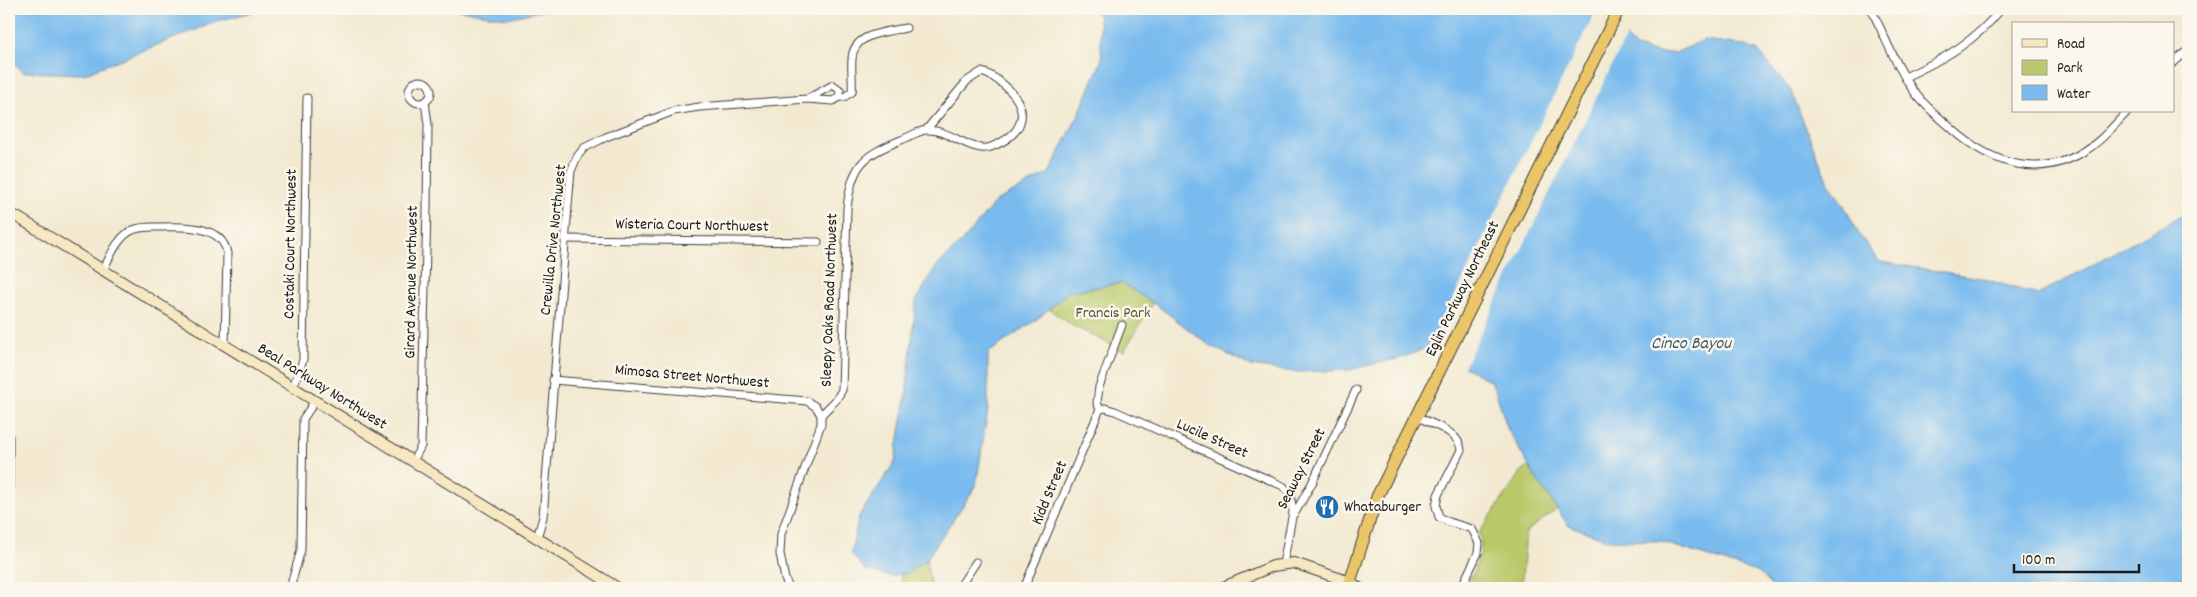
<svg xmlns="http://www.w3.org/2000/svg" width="2197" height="597" font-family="Dekko,sans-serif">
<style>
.green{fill:#b9c96b;stroke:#6a7244}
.water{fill:#79bbee;stroke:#4a6c85}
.pier{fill:#f2e9d0}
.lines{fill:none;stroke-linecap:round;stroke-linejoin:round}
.minor-casing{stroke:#3c3b37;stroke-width:9}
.tertiary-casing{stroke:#3c3b37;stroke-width:11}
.secondary-casing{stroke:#3c3b37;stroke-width:12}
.trunk-casing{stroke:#3c3b37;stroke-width:13}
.minor{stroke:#fff;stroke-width:7}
.tertiary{stroke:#fff;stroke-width:9}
.secondary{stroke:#f7e8c3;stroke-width:10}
.trunk{stroke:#ebc669;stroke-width:11}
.labels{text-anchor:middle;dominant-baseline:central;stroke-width:5;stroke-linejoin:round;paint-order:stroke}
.street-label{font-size:16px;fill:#1c1c1c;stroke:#fbf7ec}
.park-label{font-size:16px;fill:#535938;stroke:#fbf7ec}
.poi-label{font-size:16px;fill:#1c1c1c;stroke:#fbf7ec;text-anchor:start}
.water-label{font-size:18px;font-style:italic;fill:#415c70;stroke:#fbf7ec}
</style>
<rect width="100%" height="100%" fill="#fbf7ec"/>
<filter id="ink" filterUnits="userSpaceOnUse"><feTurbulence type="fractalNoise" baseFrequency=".02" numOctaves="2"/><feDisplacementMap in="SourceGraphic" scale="10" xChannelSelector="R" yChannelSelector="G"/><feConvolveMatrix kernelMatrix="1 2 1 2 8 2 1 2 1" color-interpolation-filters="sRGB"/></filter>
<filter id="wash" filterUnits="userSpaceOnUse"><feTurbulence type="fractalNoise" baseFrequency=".0096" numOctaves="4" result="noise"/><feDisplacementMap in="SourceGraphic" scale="20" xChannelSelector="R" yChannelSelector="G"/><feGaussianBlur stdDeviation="1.12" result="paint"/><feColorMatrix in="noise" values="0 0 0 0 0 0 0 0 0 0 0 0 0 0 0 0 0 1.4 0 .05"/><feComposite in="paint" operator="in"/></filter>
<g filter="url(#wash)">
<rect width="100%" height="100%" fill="#f2e9d0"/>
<g class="green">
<polygon points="1122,283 1153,303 1124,351 1073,326 1049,309 1068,292"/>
<path d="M1529,466L1557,509L1526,532L1521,588H1466C1473,571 1486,551 1479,533L1520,474Z"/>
<polygon points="926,560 931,588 901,588 901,574 908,573"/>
</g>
<g class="water">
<polygon points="9,9 265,9 221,20 83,74 23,72 9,57"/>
<polygon points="453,9 552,9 506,18"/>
<polygon points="1094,9 1599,9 1636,47 1657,53 1675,53 1704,40 1743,45 1758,51 1791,91 1826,178 1844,206 1860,236 1880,262 1981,278 2038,295 2188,212 2188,588 1773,588 1759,573 1659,541 1609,540 1568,525 1535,477 1518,447 1508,430 1495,389 1489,380 1428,347 1405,357 1348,370 1294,372 1251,366 1209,345 1158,306 1121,283 1068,292 1036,320 988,353 988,409 976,486 926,560 908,573 890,576 865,570 851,553 859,516 895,462 906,396 916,301 936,267 967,236 996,201 1049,173 1078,116 1102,59 1099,17"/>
</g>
<polygon class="pier" points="1597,9 1602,9 1627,35 1463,369 1428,350"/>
</g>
<g filter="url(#ink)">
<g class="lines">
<g class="minor-casing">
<g id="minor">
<path d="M1871,9C1885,36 1895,65 1913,90C1923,105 1938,116 1951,128C1992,165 2043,182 2092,146C2106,136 2116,123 2128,111"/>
<polyline points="2173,63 2188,50"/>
<path d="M1905,77C1942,60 1975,42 2001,9"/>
<circle cx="420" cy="92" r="11"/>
<path d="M839,97H844L852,92C853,81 851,70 852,59C853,33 886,32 906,28"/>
<polyline points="565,239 818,242"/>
<path d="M103,270C110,257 118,236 133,230C141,226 152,227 161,227C183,226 222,225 227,253L225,345"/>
<polyline points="553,380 807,401 816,407 821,415"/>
<polyline points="293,387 303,360 307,98"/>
<polyline points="1100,409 1105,408 1115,411 1283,486 1290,493 1293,512 1283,564"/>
<polyline points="1100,409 1097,403 1099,387 1122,325"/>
<path d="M1418,417C1433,425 1459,431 1461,450L1438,495L1436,506L1439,517L1449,522L1472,529L1479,543L1478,553L1461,588"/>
<polyline points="9,437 9,509"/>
<polyline points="413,461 421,446 427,209 428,124 425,102"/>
<polyline points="1293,514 1295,513 1312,483 1356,390"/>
<polyline points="537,538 543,517 569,194 571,171 577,157 584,148 606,137 674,111 699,107 807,99 833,85 840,90 839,97 833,101 807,99"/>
<polyline points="292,581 301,550 303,419 315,401"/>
<path d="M789,588L785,579L780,554L781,534L821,424V415L836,400L842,390L847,208C852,165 862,156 901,140C909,137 918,131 926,130C948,128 972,154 991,147C1025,134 1032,109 1004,85C997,79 990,74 981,72L967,81L926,130"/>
<polyline points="959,588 976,562"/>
<polyline points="1024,588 1100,409"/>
</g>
</g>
<g class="tertiary-casing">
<polyline id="tertiary" points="1350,582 1360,588"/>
</g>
<g class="secondary-casing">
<g id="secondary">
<polyline points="9,212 618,588"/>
<polyline points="1221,588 1273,566 1294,563 1350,582"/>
</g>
</g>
<g class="trunk-casing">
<polyline id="trunk" points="1348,588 1377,497 1619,9"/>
</g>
<use href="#minor" class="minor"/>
<use href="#tertiary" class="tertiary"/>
<use href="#secondary" class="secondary"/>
<use href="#trunk" class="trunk"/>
</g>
</g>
<defs>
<g id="restaurant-disc" transform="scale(1.25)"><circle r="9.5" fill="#1f6fb2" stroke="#fbf7ec"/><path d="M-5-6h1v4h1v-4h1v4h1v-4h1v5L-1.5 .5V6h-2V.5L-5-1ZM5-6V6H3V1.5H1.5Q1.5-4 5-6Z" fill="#fff"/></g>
</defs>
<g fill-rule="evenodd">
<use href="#restaurant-disc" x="1327" y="507"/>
</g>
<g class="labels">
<g class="street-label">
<text transform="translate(692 226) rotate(1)">Wisteria Court Northwest</text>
<text transform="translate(554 240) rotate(-84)">Crewilla Drive Northwest</text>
<text transform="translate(291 244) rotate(-89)">Costaki Court Northwest</text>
<text transform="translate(412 282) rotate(-89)">Girard Avenue Northwest</text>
<text transform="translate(1463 289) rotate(-64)">Eglin Parkway Northeast</text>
<text transform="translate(830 300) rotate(-88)">Sleepy Oaks Road Northwest</text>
<text transform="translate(692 377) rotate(5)">Mimosa Street Northwest</text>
<text transform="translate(322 387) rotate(32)">Beal Parkway Northwest</text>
<text transform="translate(1212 439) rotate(24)">Lucile Street</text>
<text transform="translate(1302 469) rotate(-63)">Seaway Street</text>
<text transform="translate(1050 493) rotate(-67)">Kidd Street</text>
</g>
<g class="park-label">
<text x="1113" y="313">Francis Park</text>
</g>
<g class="poi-label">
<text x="1344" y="507">Whataburger</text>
</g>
<g class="water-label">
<text x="1691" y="344">Cinco Bayou</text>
</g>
</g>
<rect width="2197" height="597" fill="none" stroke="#fbf7ec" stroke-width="30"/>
<rect x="2012" y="22" width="162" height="90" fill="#fbf7ec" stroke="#a29f99"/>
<rect x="2022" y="39" width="25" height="8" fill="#f7e8c3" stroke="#a29f99"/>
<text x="2057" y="48" font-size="15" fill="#1c1c1c">Road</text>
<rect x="2022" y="60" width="25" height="15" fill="#b9c96b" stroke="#a29f99"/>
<text x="2057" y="72" font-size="15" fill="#1c1c1c">Park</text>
<rect x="2022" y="85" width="25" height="15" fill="#79bbee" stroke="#a29f99"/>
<text x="2057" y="98" font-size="15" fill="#1c1c1c">Water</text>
<path d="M2014 564v8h125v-8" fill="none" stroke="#1c1c1c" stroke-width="2.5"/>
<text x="2022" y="564" font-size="15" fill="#1c1c1c" stroke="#fbf7ec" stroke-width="4" paint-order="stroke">100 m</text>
</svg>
